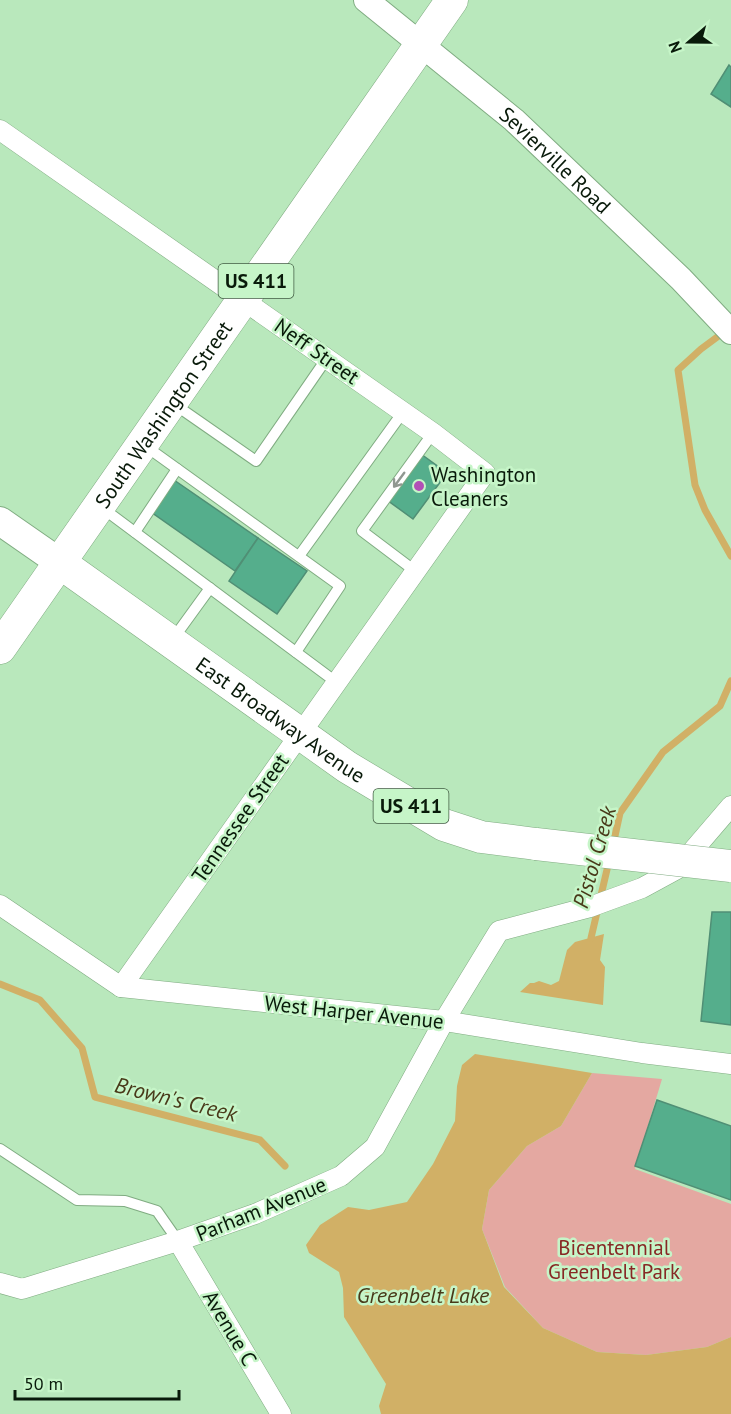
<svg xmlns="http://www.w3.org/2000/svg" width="731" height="1414" font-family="'PT Sans',sans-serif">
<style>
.green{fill:#e4a8a1}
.water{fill:#d1b066}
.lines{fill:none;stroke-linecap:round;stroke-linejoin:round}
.stream{stroke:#d1b066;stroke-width:7}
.building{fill:#55ae8c;stroke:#508f75;stroke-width:1.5}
.service-casing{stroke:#80ac82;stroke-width:12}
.minor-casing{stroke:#80ac82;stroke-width:21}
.tertiary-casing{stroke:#80ac82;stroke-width:26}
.secondary-casing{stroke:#80ac82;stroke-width:30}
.primary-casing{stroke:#80ac82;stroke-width:33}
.service{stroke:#fff;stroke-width:10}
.minor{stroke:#fff;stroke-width:20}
.tertiary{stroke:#fff;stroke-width:24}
.secondary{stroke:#fff;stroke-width:28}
.primary{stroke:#fff;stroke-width:32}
.primary-bridge-casing{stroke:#80ac82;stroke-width:33;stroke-linecap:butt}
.primary-bridge{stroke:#fff;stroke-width:32}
.oneway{stroke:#909891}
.poi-dot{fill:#b24fb6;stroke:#c6f5c8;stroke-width:2}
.labels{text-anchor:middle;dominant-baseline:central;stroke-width:5;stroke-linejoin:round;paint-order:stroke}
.shield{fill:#c6f5c8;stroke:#425c43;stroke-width:1.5}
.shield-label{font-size:20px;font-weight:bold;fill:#091a0a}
.street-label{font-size:21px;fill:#091a0a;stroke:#c6f5c8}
.poi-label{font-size:21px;fill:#091a0a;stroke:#c6f5c8;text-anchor:start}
.park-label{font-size:21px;fill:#872825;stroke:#c6f5c8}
.water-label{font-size:22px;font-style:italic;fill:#483919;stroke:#c6f5c8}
</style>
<rect width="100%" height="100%" fill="#b9e8bc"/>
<polygon class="green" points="592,1073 662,1079 635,1169 731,1204 731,1337 707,1347 646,1355 597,1352 543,1328 505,1287 482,1229 489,1190 527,1146 561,1126"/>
<g class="water">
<polygon points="604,934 600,960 605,967 603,1005 520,992 530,983 534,983 539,981 551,985 559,981 567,950 575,942"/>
<polygon points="475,1054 592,1073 561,1126 527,1146 489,1190 482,1229 504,1287 543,1328 597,1352 646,1355 707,1347 731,1337 731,1414 381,1414 379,1406 386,1384 344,1317 343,1288 339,1272 309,1253 306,1245 320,1225 348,1207 369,1210 407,1202 433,1164 455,1121 457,1086 462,1065"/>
</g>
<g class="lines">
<g class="stream">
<polyline points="724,332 701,349 678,370 695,485 705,510 731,556"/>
<polyline points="613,845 620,813 663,752 720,706 731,681"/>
<polyline points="591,938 609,861"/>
<polyline points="0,984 40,1000 82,1048 95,1097 260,1140 285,1166"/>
</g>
</g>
<g class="building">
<polygon points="729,65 731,67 731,107 711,94"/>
<polygon points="421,454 447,473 413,519 387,500"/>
<polygon points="174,480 258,538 235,571 151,512"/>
<polygon points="258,538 307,571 277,614 229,581"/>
<polygon points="712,912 731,912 731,1025 701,1021"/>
<polygon points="657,1100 731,1126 731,1200 635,1166"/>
</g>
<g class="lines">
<g class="service-casing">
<g id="service">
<polyline points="174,404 256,461 327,358"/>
<polyline points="144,445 340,586 296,652"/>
<polyline points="101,507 336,682"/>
<polyline points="135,532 177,469"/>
<polyline points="299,556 403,412"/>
<polyline points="415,571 362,531 433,433"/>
<polyline points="173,639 210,588"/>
<polyline points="0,1149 77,1200 125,1201 157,1211 178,1241"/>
</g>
</g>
<g class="minor-casing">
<g id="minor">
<polyline points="0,130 433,433 485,473 121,987"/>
<polyline points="0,905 121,987 444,1021 642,1053 731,1064"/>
<polyline points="178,1241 281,1414"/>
<polyline points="0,1283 22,1289 178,1241 255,1214 341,1176 375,1147 444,1021 499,931 590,907 642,888 677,869 731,806"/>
</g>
</g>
<g class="tertiary-casing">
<g id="tertiary">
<path id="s1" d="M366,0L514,120L681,279L731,332"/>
</g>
</g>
<g class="secondary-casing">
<polyline id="secondary" points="0,521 59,562"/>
</g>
<g class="primary-casing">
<g id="primary">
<path id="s2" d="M59,562L347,767L444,825L481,837L536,844"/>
<path id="s3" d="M0,648L452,0"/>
</g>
</g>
<use href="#service" class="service"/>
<use href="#minor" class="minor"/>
<use href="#tertiary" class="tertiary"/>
<use href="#secondary" class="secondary"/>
<use href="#primary" class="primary"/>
<g class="primary-bridge-casing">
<polyline id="primary-bridge" points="536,844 731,866"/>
</g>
<use href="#primary-bridge" class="primary-bridge"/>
</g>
<defs><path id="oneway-shaft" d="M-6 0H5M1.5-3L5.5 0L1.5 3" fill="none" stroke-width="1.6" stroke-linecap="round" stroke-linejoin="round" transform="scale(1.5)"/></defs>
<use class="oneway" href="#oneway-shaft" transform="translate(399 480) rotate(126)"/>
<circle class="poi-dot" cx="419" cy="486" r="6"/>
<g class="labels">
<g class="shield">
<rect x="218.5" y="264" width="75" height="34" rx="4.5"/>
<rect x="373.5" y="789" width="75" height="34" rx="4.5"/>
</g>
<g class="shield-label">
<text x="256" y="281">US 411</text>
<text x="411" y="806">US 411</text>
</g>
<g class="street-label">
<text stroke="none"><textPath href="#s1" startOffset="248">Sevierville Road</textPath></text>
<text transform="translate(317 351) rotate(35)">Neff Street</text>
<text stroke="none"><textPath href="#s3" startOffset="285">South Washington Street</textPath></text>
<text stroke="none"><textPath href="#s2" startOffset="272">East Broadway Avenue</textPath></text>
<text transform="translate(240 818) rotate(-55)">Tennessee Street</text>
<text transform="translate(354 1012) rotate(6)">West Harper Avenue</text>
<text transform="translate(261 1209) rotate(-22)">Parham Avenue</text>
<text transform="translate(230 1328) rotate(59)">Avenue C</text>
</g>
<g class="poi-label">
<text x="431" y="474">Washington<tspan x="431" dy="24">Cleaners</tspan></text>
</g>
<g class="park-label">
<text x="614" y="1247">Bicentennial<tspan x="614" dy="24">Greenbelt Park</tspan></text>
</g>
<g class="water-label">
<text transform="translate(594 857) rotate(-74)">Pistol Creek</text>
<text transform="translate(176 1099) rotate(14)">Brown's Creek</text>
<text x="423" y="1295">Greenbelt Lake</text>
</g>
</g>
<g transform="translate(689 42) rotate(250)" stroke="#c6f5c8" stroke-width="4.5" paint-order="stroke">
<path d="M0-4.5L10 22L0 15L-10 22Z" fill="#091a0a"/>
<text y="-9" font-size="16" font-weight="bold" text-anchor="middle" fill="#091a0a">N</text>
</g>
<path d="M15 1390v9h164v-9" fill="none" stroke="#091a0a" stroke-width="3"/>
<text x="24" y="1390" font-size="18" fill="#091a0a" stroke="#c6f5c8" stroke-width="4.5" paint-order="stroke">50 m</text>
</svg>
